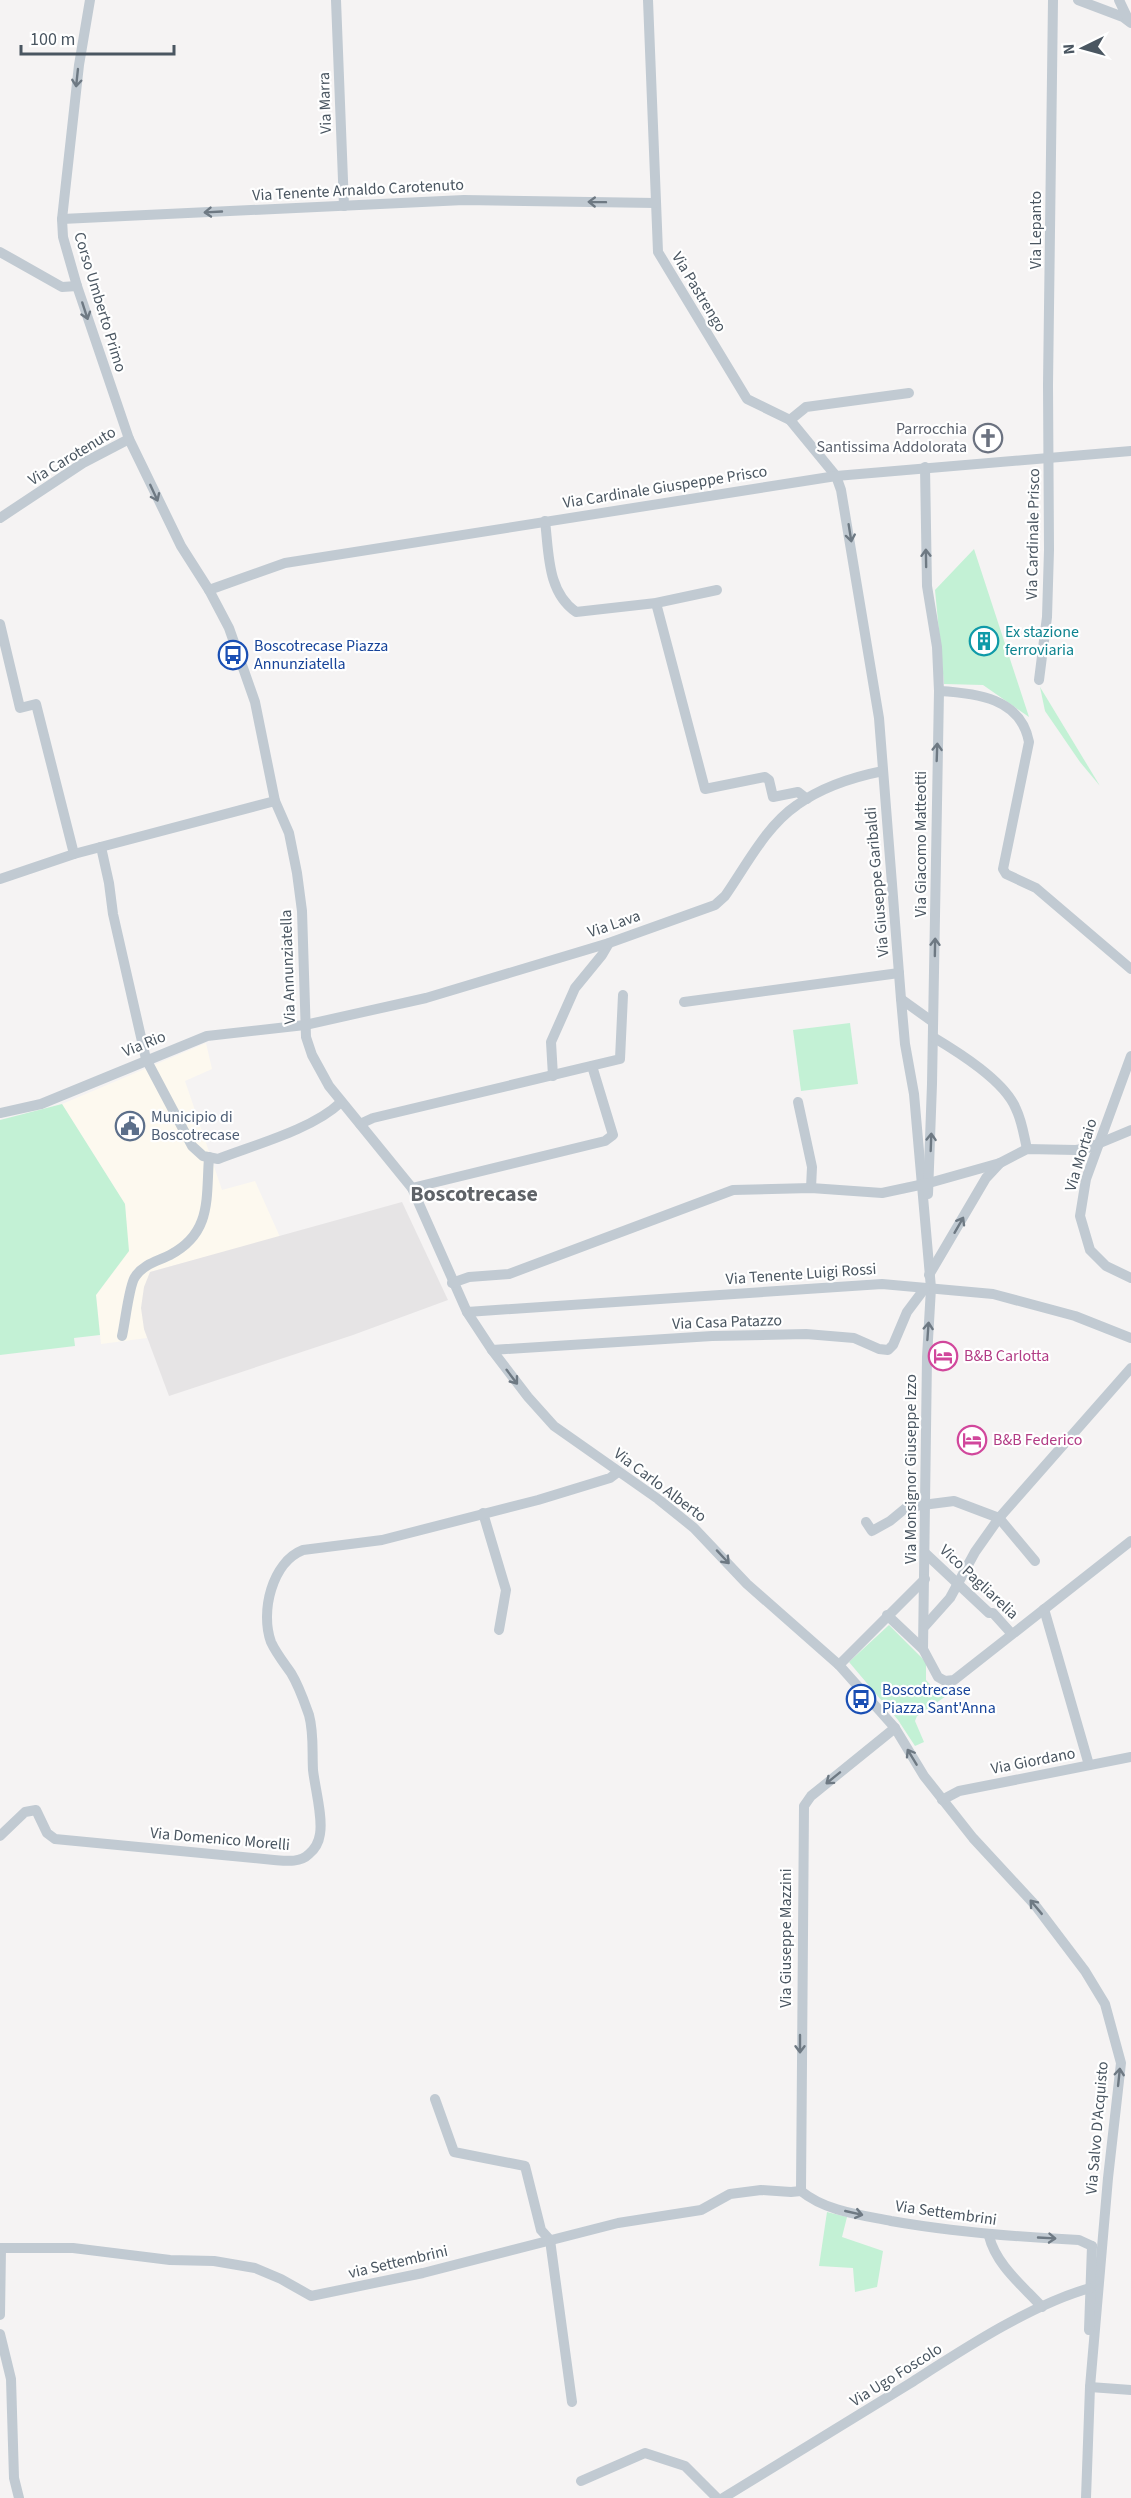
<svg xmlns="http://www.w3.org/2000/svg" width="1131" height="2498" font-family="'Source Sans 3',sans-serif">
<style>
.commercial{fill:#fdf9ef}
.education{fill:#e6e4e5}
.green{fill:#c3f1d5}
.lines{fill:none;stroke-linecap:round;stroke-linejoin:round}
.minor{stroke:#c1cad2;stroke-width:10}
.oneway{stroke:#6e7983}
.labels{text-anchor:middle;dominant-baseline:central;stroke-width:4.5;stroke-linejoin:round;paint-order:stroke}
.street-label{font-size:16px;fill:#4a5661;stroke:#fff}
.worship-label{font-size:16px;fill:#5b616d;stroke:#fff;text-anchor:end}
.culture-label{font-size:16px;fill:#0d838f;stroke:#fff;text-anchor:start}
.transit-label{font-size:16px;fill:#164399;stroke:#fff;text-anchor:start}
.service-label{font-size:16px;fill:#4e5e75;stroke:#fff;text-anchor:start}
.hotel-label{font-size:16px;fill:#b23c85;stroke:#fff;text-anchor:start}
.district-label{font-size:22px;font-weight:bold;fill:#5f6368;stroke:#fff}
</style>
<rect width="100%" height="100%" fill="#f5f3f3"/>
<polygon class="commercial" points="206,1043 212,1069 185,1081 222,1190 255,1181 280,1237 150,1272 144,1329 147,1338 101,1344 96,1295 128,1251 125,1204 62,1104"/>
<polygon class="education" points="402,1202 448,1300 353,1335 169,1396 144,1329 141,1308 144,1287 150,1272"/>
<g class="green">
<polygon points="974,549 1029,717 983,685 944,684 935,590"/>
<polygon points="1040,687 1100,786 1080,762 1045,711"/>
<polygon points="850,1023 858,1084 801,1091 793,1030"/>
<polygon points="62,1104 125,1204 129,1251 96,1295 100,1335 74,1338 75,1346 0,1355 0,1120"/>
<polygon points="889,1625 926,1662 926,1680 936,1691 940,1688 945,1689 952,1685 955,1690 917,1716 915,1721 924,1742 915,1746 898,1720 849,1662"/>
<polygon points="827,2212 847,2217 842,2237 883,2251 877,2287 855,2292 853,2268 819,2266"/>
</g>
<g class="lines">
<g class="minor">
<polyline points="90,0 79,65 62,219 63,237 77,286 129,439 181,546 209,590 229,628 255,702 275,801 289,833 297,873 302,911 306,1037 312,1055 329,1086 412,1188 467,1312 492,1350 528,1397 554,1426 658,1499 694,1528 747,1584 839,1665 895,1728 924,1776 973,1838 1035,1905 1085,1971 1105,2004 1121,2063 1108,2178 1090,2387 1086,2498"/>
<polyline points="336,0 344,206"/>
<polyline points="648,0 658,252 747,399 790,420 836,476 841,490 879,718 901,999 905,1044 914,1094 931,1288 927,1357 923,1649"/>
<polyline points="1078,0 1123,17 1131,23"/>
<polyline points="1119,0 1129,21"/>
<polyline points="62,219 464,200 656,203"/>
<polyline points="0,252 62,287 77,286"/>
<polyline points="790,420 806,407 909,393"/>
<polyline points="925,467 927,586 937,647 939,691 932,1084 928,1194"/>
<polyline points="0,518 83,463 129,439"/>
<path d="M545,521C549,553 547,592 576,612L656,603L717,590"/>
<polyline points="209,590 285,563 836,476 1131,451"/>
<polyline points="656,603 705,789 765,777 769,780 773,797 798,792 807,799"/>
<polyline points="0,624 20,708 36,704 74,854"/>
<polyline points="1039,680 1047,617 1049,550 1048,385 1053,0"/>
<path d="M939,691C976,693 1021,698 1029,742L1003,869L1006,874L1036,888L1131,969"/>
<path d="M101,847L109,883L113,914L146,1059L192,1146L203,1156L218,1159C254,1145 313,1129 340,1103"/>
<polyline points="0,879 74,854 275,801"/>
<polyline points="901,999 933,1022"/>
<polyline points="684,1002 899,973"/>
<path d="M933,1037C958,1052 1005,1081 1016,1109C1022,1121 1024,1136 1027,1149"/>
<polyline points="1131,1056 1086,1179 1080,1216 1090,1250 1106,1266 1131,1278"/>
<polyline points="553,1076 551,1042 575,988 602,955 609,943"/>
<polyline points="798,1102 812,1167 811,1188"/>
<path d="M0,1113L41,1104L207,1036L305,1025L426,998L609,943L715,905L725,896C746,866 766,826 797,805C822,787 853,777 883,771"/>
<polyline points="360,1124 373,1118 620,1059 623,995"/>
<polyline points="412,1188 605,1141 613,1135 592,1066"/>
<polyline points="929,1275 986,1178 1000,1163 1027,1149 1076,1150 1088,1148 1131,1130"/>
<polyline points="452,1283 469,1277 509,1274 733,1190 811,1188 882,1193 929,1183 1000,1163"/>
<polyline points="467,1312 882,1284 993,1294 1075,1316 1131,1338"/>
<path d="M122,1336C125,1324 129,1285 135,1277C143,1264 158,1261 170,1255C212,1233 206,1199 209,1157"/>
<polyline points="492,1350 712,1336 806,1334 854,1338 879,1349 888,1350 893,1345 907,1312 925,1288"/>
<polyline points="483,1513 506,1590 499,1630"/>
<polyline points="866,1522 872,1531 890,1521 907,1507 954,1501 999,1518 1035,1561"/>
<polyline points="925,1553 989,1613 993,1613 1011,1633"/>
<polyline points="1044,1609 1089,1765"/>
<polyline points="887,1615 923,1649 938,1677 945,1681 954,1680 1131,1541"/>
<polyline points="925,1626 950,1598 975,1552 999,1518 1131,1368"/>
<polyline points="839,1665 925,1579"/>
<polyline points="942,1800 959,1791 1131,1757"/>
<path d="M0,1836L25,1812L36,1810L47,1833L55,1839L274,1860C286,1861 300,1863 309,1854C315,1849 319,1841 320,1834C323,1817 315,1788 313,1770C312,1752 314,1733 309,1715C304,1701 299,1686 291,1673C284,1663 276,1653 271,1642C260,1612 272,1562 303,1550L382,1540L538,1500L610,1478L618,1472"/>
<polyline points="435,2099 454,2152 525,2166 541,2230 550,2240 572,2402"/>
<polyline points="801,2191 804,1806 811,1796 895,1728"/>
<path d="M801,2191C825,2211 861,2215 891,2221C954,2232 1016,2237 1079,2240L1092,2246"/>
<path d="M989,2236C996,2265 1023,2286 1042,2307"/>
<polyline points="0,2248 73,2248 170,2260 214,2261 255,2268 281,2279 311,2296 423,2273 618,2223 701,2210 730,2194 761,2190 791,2192 801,2191"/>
<polyline points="0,2315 1,2248"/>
<polyline points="1089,2330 1092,2246"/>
<polyline points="0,2334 11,2379 14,2478 19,2498"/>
<polyline points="1090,2387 1131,2390"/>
<polyline points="581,2481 645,2453 685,2466 717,2498"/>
<path d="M723,2498C786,2460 848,2422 909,2384C962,2350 1030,2305 1090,2288"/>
</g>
</g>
<defs><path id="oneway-shaft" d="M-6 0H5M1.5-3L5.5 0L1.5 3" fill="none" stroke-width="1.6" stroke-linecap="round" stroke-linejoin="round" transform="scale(1.5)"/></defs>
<g class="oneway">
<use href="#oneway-shaft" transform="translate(77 78) rotate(96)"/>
<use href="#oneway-shaft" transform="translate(597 202) rotate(-179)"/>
<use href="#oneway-shaft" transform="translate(213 212) rotate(177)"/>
<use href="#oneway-shaft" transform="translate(85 311) rotate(72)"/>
<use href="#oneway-shaft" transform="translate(154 493) rotate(65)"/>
<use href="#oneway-shaft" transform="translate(850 533) rotate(81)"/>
<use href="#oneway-shaft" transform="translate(926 558) rotate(-91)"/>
<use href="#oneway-shaft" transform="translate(937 752) rotate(-88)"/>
<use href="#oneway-shaft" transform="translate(935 947) rotate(-89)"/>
<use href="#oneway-shaft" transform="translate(931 1142) rotate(-88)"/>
<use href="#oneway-shaft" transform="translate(959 1225) rotate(-60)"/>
<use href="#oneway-shaft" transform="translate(928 1331) rotate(-86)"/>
<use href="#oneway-shaft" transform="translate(512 1377) rotate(53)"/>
<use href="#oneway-shaft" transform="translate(723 1557) rotate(47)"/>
<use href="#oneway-shaft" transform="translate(912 1757) rotate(-121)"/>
<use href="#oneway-shaft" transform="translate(833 1778) rotate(141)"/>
<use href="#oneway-shaft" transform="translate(1036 1907) rotate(-130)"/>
<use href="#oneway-shaft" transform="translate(800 2044) rotate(90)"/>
<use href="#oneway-shaft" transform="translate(1119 2077) rotate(-84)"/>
<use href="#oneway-shaft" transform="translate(854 2213) rotate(13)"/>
<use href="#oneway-shaft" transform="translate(1047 2238) rotate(3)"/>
</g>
<defs>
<g id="church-ring" transform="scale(1.5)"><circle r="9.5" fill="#fff" stroke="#6b7280" stroke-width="1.5"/><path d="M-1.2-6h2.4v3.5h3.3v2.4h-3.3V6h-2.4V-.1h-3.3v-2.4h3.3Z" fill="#6b7280"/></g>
<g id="building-ring" transform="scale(1.5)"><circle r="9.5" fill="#fff" stroke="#0f9aa8" stroke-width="1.5"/><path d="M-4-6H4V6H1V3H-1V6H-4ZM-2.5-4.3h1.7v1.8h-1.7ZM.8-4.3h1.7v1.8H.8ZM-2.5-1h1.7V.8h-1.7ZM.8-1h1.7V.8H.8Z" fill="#0f9aa8"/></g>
<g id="bus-ring" transform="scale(1.5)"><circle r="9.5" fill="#fff" stroke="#1a4fb4" stroke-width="1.5"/><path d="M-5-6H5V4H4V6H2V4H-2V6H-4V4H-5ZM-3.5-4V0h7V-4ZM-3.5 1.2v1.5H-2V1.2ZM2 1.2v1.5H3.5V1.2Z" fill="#1a4fb4"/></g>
<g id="civic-ring" transform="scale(1.5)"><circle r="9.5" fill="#fff" stroke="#5c6f8a" stroke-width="1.5"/><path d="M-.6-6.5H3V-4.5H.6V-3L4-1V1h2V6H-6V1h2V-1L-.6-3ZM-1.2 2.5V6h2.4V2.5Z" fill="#5c6f8a"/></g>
<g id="hotel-ring" transform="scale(1.5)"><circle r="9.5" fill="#fff" stroke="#d1479c" stroke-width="1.5"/><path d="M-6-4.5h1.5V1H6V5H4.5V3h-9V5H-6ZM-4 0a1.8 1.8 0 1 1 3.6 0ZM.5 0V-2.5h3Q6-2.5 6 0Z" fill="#d1479c"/></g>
</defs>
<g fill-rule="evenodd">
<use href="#church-ring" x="988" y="438"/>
<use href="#building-ring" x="984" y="641"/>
<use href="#bus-ring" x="233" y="655"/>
<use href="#civic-ring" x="130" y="1126"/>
<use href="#hotel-ring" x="943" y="1356"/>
<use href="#hotel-ring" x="972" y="1440"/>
<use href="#bus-ring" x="861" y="1699"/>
</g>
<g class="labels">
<g class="street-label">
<text transform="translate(325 103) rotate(-92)">Via Marra</text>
<text transform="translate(358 190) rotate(-3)">Via Tenente Arnaldo Carotenuto</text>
<text transform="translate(1036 230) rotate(-90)">Via Lepanto</text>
<text transform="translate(699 292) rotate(59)">Via Pastrengo</text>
<text transform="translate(100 302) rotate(73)">Corso Umberto Primo</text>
<text transform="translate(72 456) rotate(-31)">Via Carotenuto</text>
<text transform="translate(665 487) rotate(-9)">Via Cardinale Giuspeppe Prisco</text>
<text transform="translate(1033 534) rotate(-89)">Via Cardinale Prisco</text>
<text transform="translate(921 844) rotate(-90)">Via Giacomo Matteotti</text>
<text transform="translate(877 882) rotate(-95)">Via Giuseppe Garibaldi</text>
<text transform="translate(614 924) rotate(-19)">Via Lava</text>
<text transform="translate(288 967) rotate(-92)">Via Annunziatella</text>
<text transform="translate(144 1044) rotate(-22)">Via Rio</text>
<text transform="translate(1081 1155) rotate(-73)">Via Mortaio</text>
<text transform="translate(801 1274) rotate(-4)">Via Tenente Luigi Rossi</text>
<text transform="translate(727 1322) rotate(-2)">Via Casa Patazzo</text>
<text transform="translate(911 1469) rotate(-90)">Via Monsignor Giuseppe Izzo</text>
<text transform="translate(660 1485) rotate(37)">Via Carlo Alberto</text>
<text transform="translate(979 1582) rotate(43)">Vico Pagliarelia</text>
<text transform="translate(1033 1761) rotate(-11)">Via Giordano</text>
<text transform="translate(220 1839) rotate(5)">Via Domenico Morelli</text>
<text transform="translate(786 1938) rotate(-90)">Via Giuseppe Mazzini</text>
<text transform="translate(1097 2128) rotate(-85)">Via Salvo D'Acquisto</text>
<text transform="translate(946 2213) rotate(8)">Via Settembrini</text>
<text transform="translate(398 2262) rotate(-13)">via Settembrini</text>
<text transform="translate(896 2375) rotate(-32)">Via Ugo Foscolo</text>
</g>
<g class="worship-label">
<text x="967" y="429">Parrocchia<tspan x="967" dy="18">Santissima Addolorata</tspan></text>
</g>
<g class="culture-label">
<text x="1005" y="632">Ex stazione<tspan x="1005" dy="18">ferroviaria</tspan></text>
</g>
<g class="transit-label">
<text x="254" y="646">Boscotrecase Piazza<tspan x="254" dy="18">Annunziatella</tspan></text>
<text x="882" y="1690">Boscotrecase<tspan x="882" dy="18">Piazza Sant'Anna</tspan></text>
</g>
<g class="service-label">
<text x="151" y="1117">Municipio di<tspan x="151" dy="18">Boscotrecase</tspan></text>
</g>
<g class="hotel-label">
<text x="964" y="1356">B&amp;B Carlotta</text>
<text x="993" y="1440">B&amp;B Federico</text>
</g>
<g class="district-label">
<text x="474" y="1194">Boscotrecase</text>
</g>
</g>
<g transform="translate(1083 48) rotate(265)" stroke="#ffffff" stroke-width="4.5" paint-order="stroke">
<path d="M0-4.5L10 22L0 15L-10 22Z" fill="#4a5661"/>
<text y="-9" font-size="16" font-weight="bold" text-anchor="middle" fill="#4a5661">N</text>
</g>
<path d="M21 45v9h153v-9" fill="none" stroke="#4a5661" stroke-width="3"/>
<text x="30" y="45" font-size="18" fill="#4a5661" stroke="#ffffff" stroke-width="4.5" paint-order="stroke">100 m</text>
</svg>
